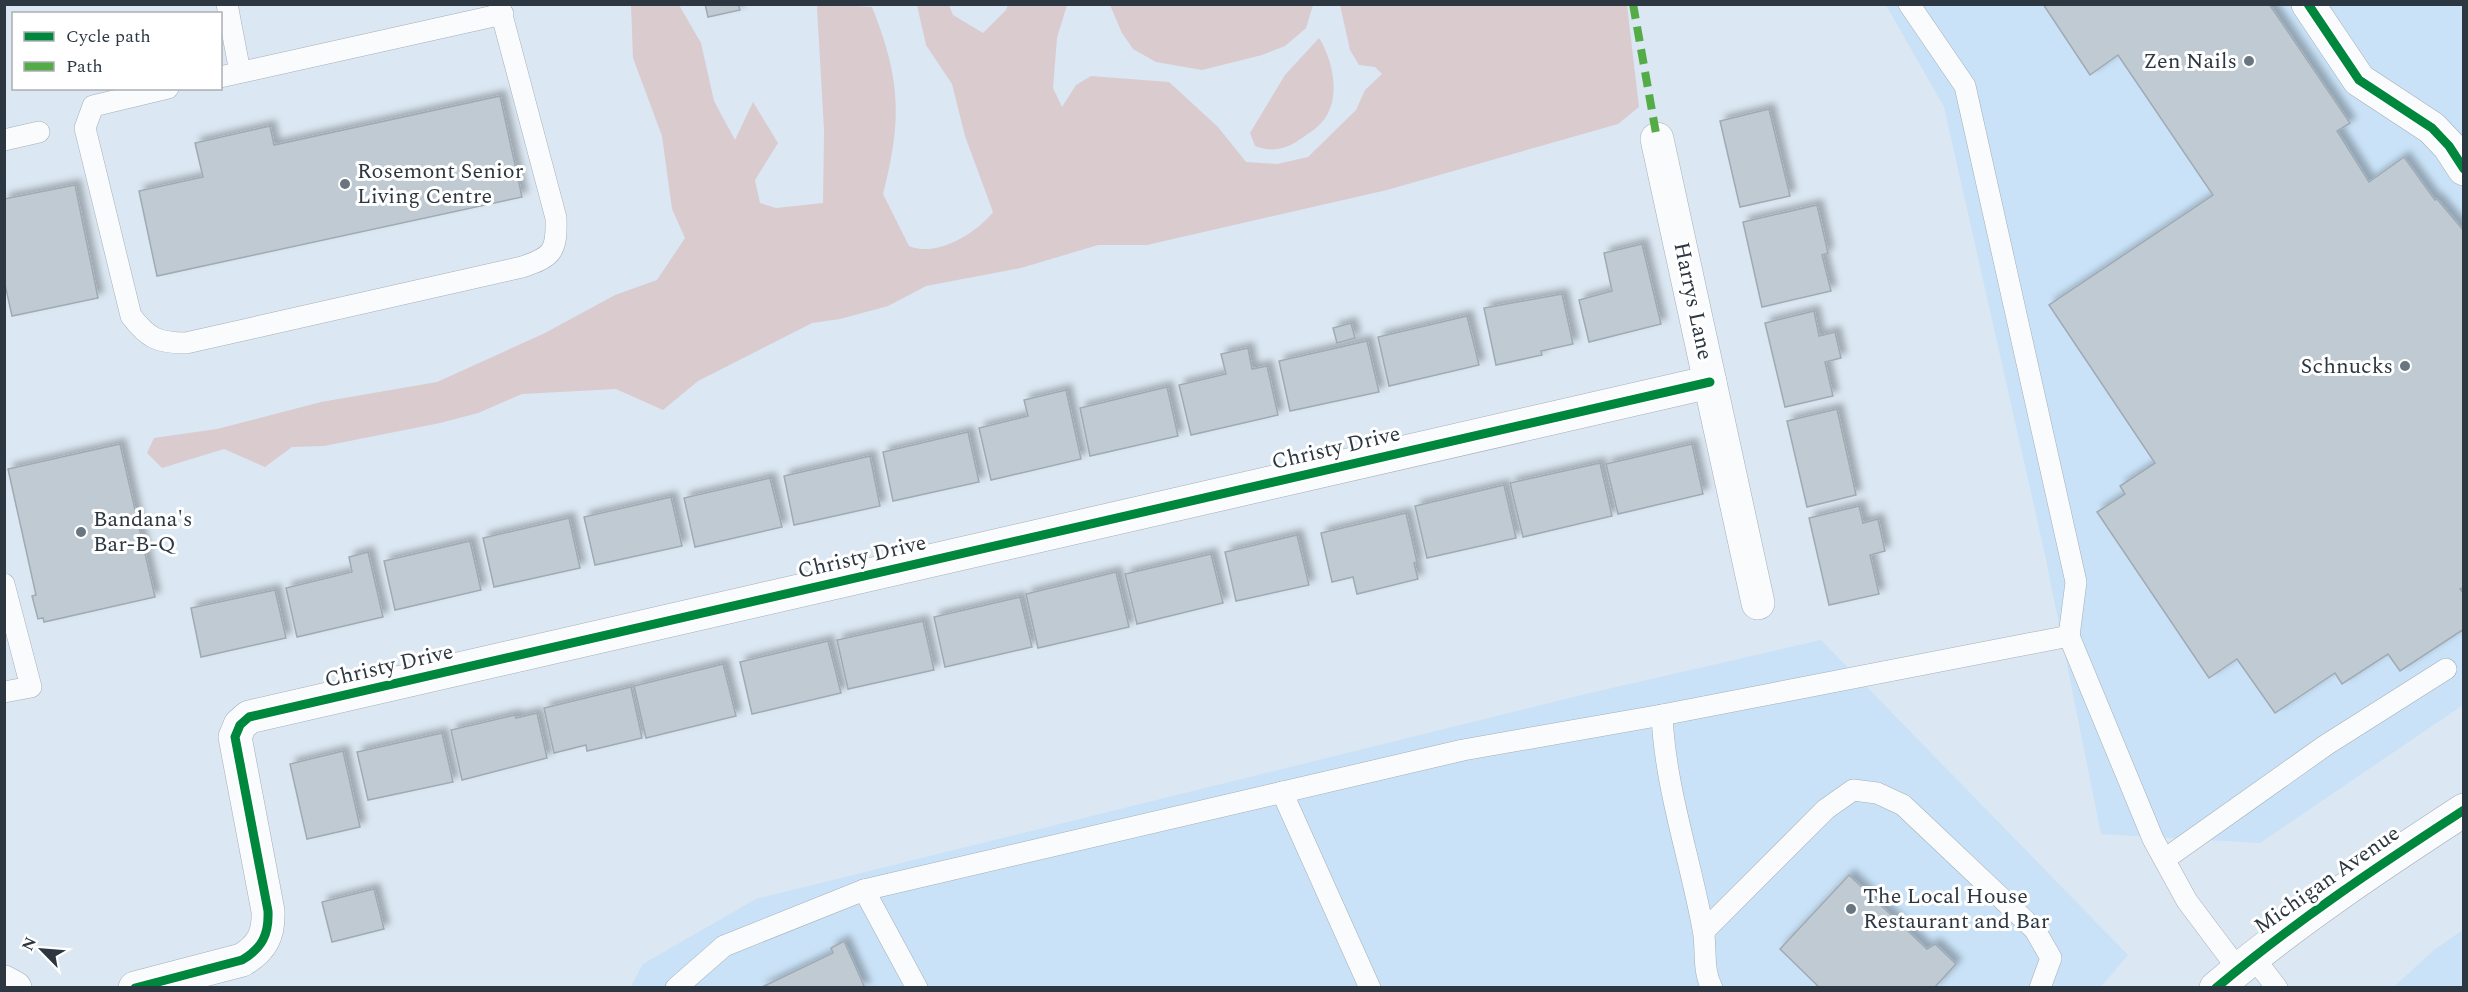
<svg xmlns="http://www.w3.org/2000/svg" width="2468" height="992" font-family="Spectral,serif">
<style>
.built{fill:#c9e2f7}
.green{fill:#dacbcf}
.building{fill:#c0cad3;stroke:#a0aab3;stroke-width:1.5;filter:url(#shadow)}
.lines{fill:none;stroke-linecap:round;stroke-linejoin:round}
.service-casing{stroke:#a4aeb8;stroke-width:22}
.minor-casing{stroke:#a4aeb8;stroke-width:34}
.tertiary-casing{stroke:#a4aeb8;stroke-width:34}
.service{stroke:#fafbfd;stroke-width:21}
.minor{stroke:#fafbfd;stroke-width:33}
.tertiary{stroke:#fafbfd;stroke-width:33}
.quiet{stroke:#54ac46;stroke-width:8;stroke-dasharray:15 8;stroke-linecap:butt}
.cycleway-casing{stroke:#fff;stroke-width:13}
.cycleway{stroke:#00873e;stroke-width:9}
.poi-dot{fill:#69757f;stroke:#fff;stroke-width:2}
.labels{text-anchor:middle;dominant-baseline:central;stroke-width:6;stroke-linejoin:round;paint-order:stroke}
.poi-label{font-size:22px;fill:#2c3741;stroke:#fff;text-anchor:start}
.street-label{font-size:22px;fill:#2c3741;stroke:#fff}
</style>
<defs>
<filter id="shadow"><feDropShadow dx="5.5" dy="-5.5" stdDeviation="3" flood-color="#0004"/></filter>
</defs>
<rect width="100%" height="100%" fill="#dbe7f2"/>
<g class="built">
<polygon points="1886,5 2463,5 2463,705 2260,843 2101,834 2044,550 1944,107"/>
<polygon points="1821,640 2128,955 2100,988 630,988 643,964 756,899 1590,693"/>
<polygon points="2463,930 2463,987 2394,987 2434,950"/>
</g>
<g class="green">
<path d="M820,4L872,7C901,80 902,119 883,194L909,246C936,258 977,233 993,212L965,136L952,84L926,45L917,5H949L953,15L983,33L1006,10L1008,5H1067L1057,38L1053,88L1062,107L1076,85L1091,76L1169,82L1218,127L1246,162L1277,164L1308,157L1356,110L1365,90L1382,74L1375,67L1359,65L1350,50L1340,5H1627L1639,107L1618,124L1387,190L1147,245H1098L1021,268L926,286L888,306L840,319L812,323L698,381L663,410L616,389L522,394L478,413L440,423L324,446L292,447L265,467L224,449L162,468L147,453L154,438L217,429L321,402L437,382L545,333L615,295L657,280L685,238L672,209L662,136L633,58L631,5H679L701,43L714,101L735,140L753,102L778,143L755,180L760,203L776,208L823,203L824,130L817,7Z"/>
<polygon points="1110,5 1110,4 1313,5 1306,28 1285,46 1262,55 1202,70 1156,62 1133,49 1122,33"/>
<path d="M1319,38C1332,58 1340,93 1327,115C1321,126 1308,134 1299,140C1285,150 1270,152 1255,146L1250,133L1285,75Z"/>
</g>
<g class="building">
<polygon points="705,4 738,4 740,10 708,17"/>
<polygon points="2043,4 2269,4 2350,123 2337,131 2369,182 2404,157 2435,200 2437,199 2464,231 2464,587 2460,589 2464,594 2464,629 2400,671 2388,654 2342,684 2335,673 2275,713 2237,659 2209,678 2097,512 2125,494 2120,486 2155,463 2049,305 2213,195 2118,55 2090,75"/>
<polygon points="500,96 522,197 157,276 139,191 203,177 195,143 270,126 274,145"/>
<polygon points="1769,109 1790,196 1740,207 1720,121"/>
<polygon points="75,185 98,298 12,316 4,280 4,199"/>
<polygon points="1817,205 1828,253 1822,255 1831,291 1762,307 1743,222"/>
<polygon points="1642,244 1661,324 1589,342 1579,300 1612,291 1604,253"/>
<polygon points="1562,294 1573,344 1541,351 1542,355 1496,365 1484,308"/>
<polygon points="1814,311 1819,336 1835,332 1841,358 1825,362 1833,396 1785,407 1765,323"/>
<polygon points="1467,316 1479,365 1389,386 1378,337"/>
<polygon points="1351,323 1355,338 1337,343 1333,328"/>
<polygon points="1367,341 1379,392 1290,411 1279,361"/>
<polygon points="1248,348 1252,369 1267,366 1278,415 1191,435 1179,385 1226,374 1221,354"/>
<polygon points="1167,387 1178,436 1090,456 1080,408"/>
<polygon points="1066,390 1081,459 991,480 979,428 1028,416 1024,400"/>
<polygon points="1837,409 1856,495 1807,507 1787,421"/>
<polygon points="968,432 979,482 893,501 883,452"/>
<polygon points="120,444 155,597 44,622 43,618 38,619 32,596 36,595 8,469"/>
<polygon points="1692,444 1703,494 1618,514 1606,464"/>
<polygon points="870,456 880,506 794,525 784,476"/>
<polygon points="1600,463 1612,516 1523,537 1510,483"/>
<polygon points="770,478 782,527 695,547 684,498"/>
<polygon points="1504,485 1516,538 1427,558 1415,506"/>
<polygon points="671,497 682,546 595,565 584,517"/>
<polygon points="1859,506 1863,523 1878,519 1885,551 1870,555 1879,594 1829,605 1809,518"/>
<polygon points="1406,513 1417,562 1414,563 1418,579 1357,594 1353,577 1332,582 1321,533"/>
<polygon points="569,518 580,568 494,587 483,538"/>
<polygon points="1297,535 1309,585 1236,601 1225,552"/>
<polygon points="470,541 481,590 395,610 384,561"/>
<polygon points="368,552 383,617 297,637 286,588 352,572 349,557"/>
<polygon points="1211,554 1223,603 1137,624 1125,574"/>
<polygon points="1116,572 1129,627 1038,648 1026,594"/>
<polygon points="275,590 286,638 201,657 191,608"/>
<polygon points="1020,597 1032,647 945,667 934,617"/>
<polygon points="923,621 934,670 848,689 837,640"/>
<polygon points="828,641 841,693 752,714 740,662"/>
<polygon points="723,664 736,716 646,738 634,686"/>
<polygon points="631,687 642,738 587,751 586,745 554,753 544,708"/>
<polygon points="537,713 547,758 462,780 451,730 515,715 516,718"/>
<polygon points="442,733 453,782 368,800 357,752"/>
<polygon points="343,751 360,827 307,839 290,764"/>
<polygon points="1849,875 1927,949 1935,944 1956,964 1934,988 1820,988 1780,949"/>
<polygon points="374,889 384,929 332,942 322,902"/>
<polygon points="844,941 865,988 760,988 833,953 831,948"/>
</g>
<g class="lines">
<g class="service-casing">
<g id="service">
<polyline points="227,4 240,72"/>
<polyline points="1909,4 1965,86 2076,582 2069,636"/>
<polyline points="220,77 503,14"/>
<path d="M168,88L93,106L85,128L131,316C148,338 157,343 186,343L522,267C553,257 557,251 556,218L499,4"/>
<polyline points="4,140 39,132"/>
<polyline points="4,584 31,687 4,692"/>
<path d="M1662,715C1665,787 1690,858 1703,929C1707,948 1702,970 1712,988"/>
<polyline points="1282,792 1370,988"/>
<polyline points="2165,859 2326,745 2446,669"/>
<polyline points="864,890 917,988"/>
<polyline points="1704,931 1826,809 1853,790 1877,793 1903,805 2035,930 2051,958 2040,988"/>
<polyline points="2253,957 2277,988"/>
<polyline points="676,988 724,946 864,890 1463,750 1662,715 2069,636 2153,839 2187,901 2238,969"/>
</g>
</g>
<g class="minor-casing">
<g id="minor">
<polyline points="2308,4 2359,80 2432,128 2449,146 2464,169"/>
<polyline points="1657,139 1758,603"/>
<polyline points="4,982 15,988"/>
<path d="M135,988L242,960C262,948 269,935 268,911L235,737L240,725L249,717L1710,382"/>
</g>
</g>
<g class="tertiary-casing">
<path id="tertiary" d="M2216,988C2294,922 2378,866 2464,810"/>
</g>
<use href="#service" class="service"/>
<use href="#minor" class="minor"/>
<use href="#tertiary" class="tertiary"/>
<polyline class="quiet" points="1633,4 1657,139"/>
<g class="cycleway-casing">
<g id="cycleway">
<polyline points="2308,4 2359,80 2432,128 2449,146 2464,169"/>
<path d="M135,988L242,960C262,948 269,935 268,911L235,737L240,725L249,717L1710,382"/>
<path d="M2216,988C2294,922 2378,866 2464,810"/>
</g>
</g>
<use href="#cycleway" class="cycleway"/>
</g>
<g class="poi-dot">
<circle cx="2249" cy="61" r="6"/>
<circle cx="345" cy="184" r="6"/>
<circle cx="2405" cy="366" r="6"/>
<circle cx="81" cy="532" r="6"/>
<circle cx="1851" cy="909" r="6"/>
</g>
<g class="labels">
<g class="poi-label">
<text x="2237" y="61" text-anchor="end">Zen Nails</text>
<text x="357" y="171">Rosemont Senior<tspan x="357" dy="25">Living Centre</tspan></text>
<text x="2393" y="366" text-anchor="end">Schnucks</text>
<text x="93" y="519">Bandana's<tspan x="93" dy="25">Bar-B-Q</tspan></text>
<text x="1863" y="896">The Local House<tspan x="1863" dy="25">Restaurant and Bar</tspan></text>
</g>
<g class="street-label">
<text transform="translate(1693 301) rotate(78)">Harrys Lane</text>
<text transform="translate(1336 448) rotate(-13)">Christy Drive</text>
<text transform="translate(862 557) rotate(-13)">Christy Drive</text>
<text transform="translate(389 666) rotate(-13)">Christy Drive</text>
<text transform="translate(2327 880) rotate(-35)">Michigan Avenue</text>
</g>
</g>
<rect width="2468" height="992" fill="none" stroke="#2c3741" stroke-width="12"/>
<rect x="12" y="12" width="210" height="78" fill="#ffffff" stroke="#abafb3" stroke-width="1.5"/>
<rect x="24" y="32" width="30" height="9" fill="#00873e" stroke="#abafb3" stroke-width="1.5"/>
<text x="66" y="42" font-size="18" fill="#2c3741">Cycle path</text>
<rect x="24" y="62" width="30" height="9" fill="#54ac46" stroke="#abafb3" stroke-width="1.5"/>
<text x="66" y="72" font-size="18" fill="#2c3741">Path</text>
<g transform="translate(42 950) rotate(295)" stroke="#ffffff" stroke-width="4.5" paint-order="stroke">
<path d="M0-4.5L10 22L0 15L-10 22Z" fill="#2c3741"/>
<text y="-9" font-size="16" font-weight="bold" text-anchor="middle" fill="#2c3741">N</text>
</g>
</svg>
